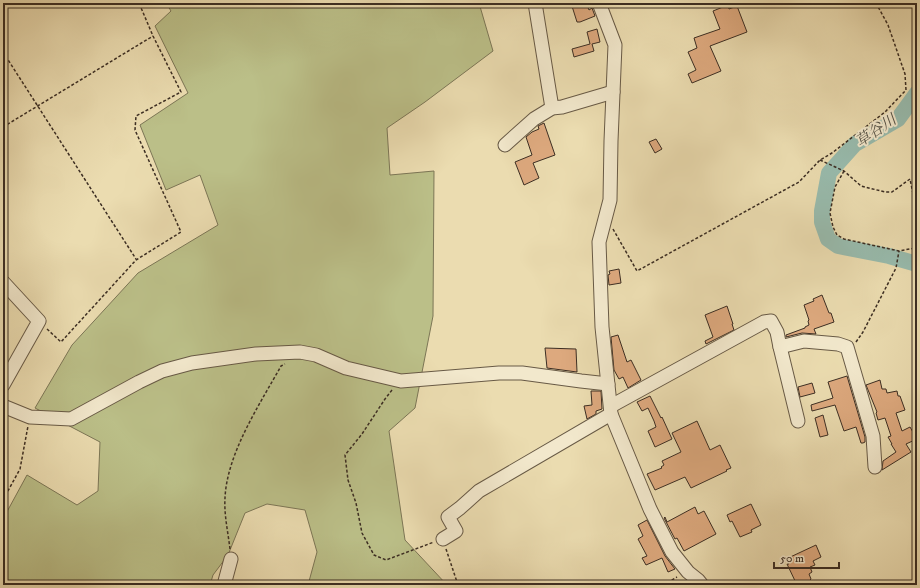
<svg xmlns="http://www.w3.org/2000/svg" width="920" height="588" font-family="'IM FELL DW Pica','Noto Serif JP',serif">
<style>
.green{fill:#bbbf88;stroke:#7c7656}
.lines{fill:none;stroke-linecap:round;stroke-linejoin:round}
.river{stroke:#98bbad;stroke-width:16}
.building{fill:#dda97e;stroke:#3c2e23}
.minor-casing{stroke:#685a46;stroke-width:15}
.path{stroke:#3c2e23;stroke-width:1.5;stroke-dasharray:3 2;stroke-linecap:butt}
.minor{stroke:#f2e8cc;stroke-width:13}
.labels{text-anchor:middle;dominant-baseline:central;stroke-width:4;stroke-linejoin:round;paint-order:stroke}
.water-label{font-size:15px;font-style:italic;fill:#535146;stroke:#f2e8cc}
</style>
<rect width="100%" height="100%" fill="#ebdcb0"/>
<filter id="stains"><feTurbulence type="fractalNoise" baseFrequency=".005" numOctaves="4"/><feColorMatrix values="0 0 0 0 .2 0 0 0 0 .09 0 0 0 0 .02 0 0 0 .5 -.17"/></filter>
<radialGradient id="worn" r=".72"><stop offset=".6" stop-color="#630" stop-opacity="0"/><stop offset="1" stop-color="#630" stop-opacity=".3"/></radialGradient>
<polygon class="green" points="166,3 479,3 493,51 425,102 387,128 390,175 434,171 433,316 415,408 389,431 405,540 447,585 308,585 317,552 305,510 267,504 245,513 228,555 213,575 210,585 3,585 3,519 27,475 77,505 98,491 100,442 35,408 72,345 138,273 218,225 200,175 166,190 140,125 188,93 155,26 171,11"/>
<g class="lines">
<polyline class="river" points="917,93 898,119 855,144 829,173 822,211 822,222 828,239 838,246 889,256 917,264"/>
</g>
<g class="building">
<polygon points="571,3 586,3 589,10 592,8 595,16 580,22 577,22"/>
<polygon points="728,5 729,9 737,6 747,32 710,46 721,71 692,83 688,74 696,70 688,52 697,48 694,38 720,29 713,11"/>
<polygon points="597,29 600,42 592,44 594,51 574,57 572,49 590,44 587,32"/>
<polygon points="544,123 555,155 533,163 539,178 524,185 515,162 532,155 526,137 532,132 539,129 538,126"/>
<polygon points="656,139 662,149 655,153 649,142"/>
<polygon points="619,269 621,283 609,285 608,275 610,274 609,271"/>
<polygon points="822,295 829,313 831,313 834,322 814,329 816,334 802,333 786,337 786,335 805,328 805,327 809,325 808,321 809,320 804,305 814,301 813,299"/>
<polygon points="727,306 733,324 732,324 734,330 706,344 705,341 713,337 705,315"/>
<polygon points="618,335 627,362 631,360 641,380 628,388 623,377 619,379 614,370 611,337"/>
<polygon points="545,348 576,349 577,372 547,368"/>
<polygon points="847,376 865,437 865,442 863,443 861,443 856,427 844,431 835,405 812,411 811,405 833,398 828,382"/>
<polygon points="880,380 882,389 886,389 887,393 897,391 898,396 900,396 905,410 896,413 902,431 910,427 917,439 906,444 911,452 882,470 883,461 896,452 891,444 892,444 888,437 891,436 885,418 878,420 876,413 877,412 866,385"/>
<polygon points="812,383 815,393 800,397 798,387"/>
<polygon points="591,391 601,391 602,409 596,411 596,414 587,419 584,406 592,405"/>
<polygon points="650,396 661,418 662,417 672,439 655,447 648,431 656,427 654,421 648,408 642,411 637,402"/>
<polygon points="823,415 828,435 820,437 815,418"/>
<polygon points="697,421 710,450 720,445 731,468 726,470 727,471 691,488 685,477 655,490 647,474 662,468 661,467 664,465 662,461 681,452 672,433"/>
<polygon points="751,504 761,525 751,530 752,532 740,537 732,521 730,522 727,515"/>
<polygon points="695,507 698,514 704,511 716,534 684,551 677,538 675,539 664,518 665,517 667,522"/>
<polygon points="647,520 665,556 675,569 668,572 662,558 646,565 642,558 647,556 638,539 643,536 638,525"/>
<polygon points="816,545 821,557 813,561 815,565 810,567 812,572 809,574 811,579 809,581 811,585 797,585 787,564 789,564 786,559"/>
</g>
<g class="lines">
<g class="minor-casing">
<g id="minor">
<polyline points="535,3 552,108"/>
<polyline points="599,3 615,45 611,141 610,200 599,242 602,327 611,414 650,509 672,552 688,572 698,580 702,585"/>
<polyline points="505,145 534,119 552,108 562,107 613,92"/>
<polyline points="3,282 39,321 3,385"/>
<polyline points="780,347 798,421"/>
<polyline points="3,406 30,417 71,419 139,382 162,371 192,363 256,354 300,352 316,355 346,368 401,381 499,373 522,373 581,381 608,384"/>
<polyline points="611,406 764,322 771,321 777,332 780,347 804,341 838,344 847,347 873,436 875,467"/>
<polyline points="443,539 456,531 448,517 460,508 479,491 611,414"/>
<polyline points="224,585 231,559"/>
</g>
</g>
<g class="path">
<polyline points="3,52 136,259"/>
<polyline points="3,127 153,36"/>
<polyline points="820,160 844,171 861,186 885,192 892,192 910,179 917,213"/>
<polyline points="844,171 835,187 830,213 833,227 837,235 844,239 899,251 915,248 917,247"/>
<polyline points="613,229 637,271 799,182 820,160 832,153 885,112 906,90 905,74 888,25 876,3"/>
<polyline points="47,329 61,342 136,260 181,232 135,130 136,116 181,92 153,36 139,3"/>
<polyline points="856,342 863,332 896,268 899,251"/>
<polyline points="392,390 385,399 362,434 345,455 348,480 356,503 362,533 374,555 386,560 434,542"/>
<polyline points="3,500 20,469 28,426"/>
<path d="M230,549C228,532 224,515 225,498C227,453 260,404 281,366L285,364"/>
<polyline points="446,549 458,585"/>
<polyline points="663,585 677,577"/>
</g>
<use href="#minor" class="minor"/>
</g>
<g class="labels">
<g class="water-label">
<text transform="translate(876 131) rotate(-34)">草谷川</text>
</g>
</g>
<rect width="920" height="588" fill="none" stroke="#ebdcb0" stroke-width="16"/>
<rect x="4" y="4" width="912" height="580" fill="none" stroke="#3c2e23" stroke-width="2"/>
<rect x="8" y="8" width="904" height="572" fill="none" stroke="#3c2e23"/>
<path d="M774 562v6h65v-6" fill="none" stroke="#3c2e23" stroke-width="2"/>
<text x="780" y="562" font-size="12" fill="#3c2e23" stroke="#f2e8cc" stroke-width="3" paint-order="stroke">50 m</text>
<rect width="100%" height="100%" filter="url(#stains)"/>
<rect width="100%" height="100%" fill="url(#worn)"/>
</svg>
